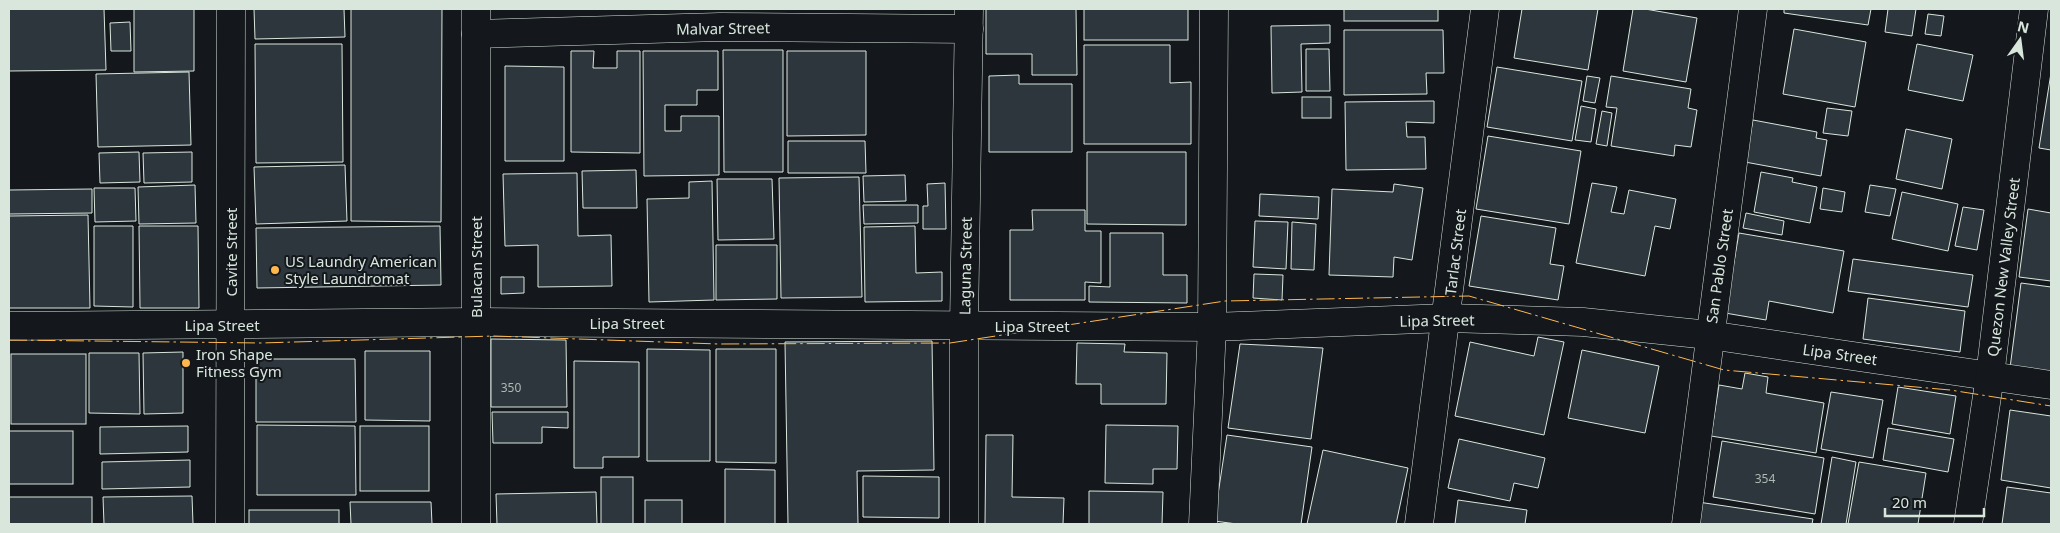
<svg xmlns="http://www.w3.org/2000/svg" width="2060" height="533" font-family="'Noto Sans',sans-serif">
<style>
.building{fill:#2c363c;stroke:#d8e6dc}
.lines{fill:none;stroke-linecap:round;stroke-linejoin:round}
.minor-casing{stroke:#d8e6dc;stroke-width:29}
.minor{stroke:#14181c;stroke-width:28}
.power{stroke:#ffb74d;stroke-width:1;stroke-dasharray:18 4 2.5 4;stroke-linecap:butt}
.poi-dot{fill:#ffb74d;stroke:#14181c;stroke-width:2}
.labels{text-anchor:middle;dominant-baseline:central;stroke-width:4;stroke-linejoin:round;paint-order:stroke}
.number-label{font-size:12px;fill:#adbab4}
.street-label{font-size:15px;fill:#d8e6dc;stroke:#14181c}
.poi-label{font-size:15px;fill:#d8e6dc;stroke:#14181c;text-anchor:start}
</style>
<rect width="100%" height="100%" fill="#14181c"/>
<g class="building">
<polygon points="9,9 104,9 106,70 9,71"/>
<polygon points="134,9 194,9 194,71 134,72"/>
<polygon points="254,9 344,9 345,37 255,39"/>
<polygon points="351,9 442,9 441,222 351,221"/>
<polygon points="986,9 1076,9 1077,75 1032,75 1032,54 986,54"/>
<rect x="1084" y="9" width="104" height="31"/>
<rect x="1344" y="9" width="94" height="12"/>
<polygon points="1522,9 1598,9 1588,70 1514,58"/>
<polygon points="1633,9 1645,9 1697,18 1686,82 1623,71"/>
<polygon points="1784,9 1871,9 1868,25 1784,13"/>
<polygon points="1888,9 1916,9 1912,36 1885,32"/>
<polygon points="1928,14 1944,16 1941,36 1925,34"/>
<polygon points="130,22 131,51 111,51 110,23"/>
<polygon points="1330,25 1330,43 1301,44 1302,92 1272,93 1271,26"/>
<polygon points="1794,29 1866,42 1855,107 1783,94"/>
<polygon points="1344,30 1443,30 1444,73 1426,73 1427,94 1344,95"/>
<polygon points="255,44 342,44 343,162 256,163"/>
<polygon points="1917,44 1973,55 1963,101 1908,90"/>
<polygon points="1084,45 1170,45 1170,83 1191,82 1191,144 1084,144"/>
<polygon points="1306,49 1329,49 1330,91 1306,91"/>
<polygon points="723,50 783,50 783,172 724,172"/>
<polygon points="571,51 594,51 593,68 617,68 617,51 640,51 640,153 571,152"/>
<polygon points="643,51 718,51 718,90 697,90 697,105 665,105 665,131 681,131 681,116 719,116 719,175 644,176"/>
<polygon points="787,51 866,51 866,135 787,136"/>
<polygon points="505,66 564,67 564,161 505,161"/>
<polygon points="1497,67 1582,81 1572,141 1487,127"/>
<polygon points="189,72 191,145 98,147 96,74"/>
<polygon points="2051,73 2051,150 2039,148"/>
<polygon points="1019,75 1019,84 1072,84 1072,152 989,152 989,76"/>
<polygon points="1587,76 1600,78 1595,103 1583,101"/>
<polygon points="1611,76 1691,89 1688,108 1697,110 1691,147 1675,145 1674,156 1611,146 1617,108 1606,107"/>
<rect x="1302" y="97" width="29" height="21"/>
<polygon points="1434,101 1434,123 1406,122 1407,137 1425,137 1426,169 1346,170 1345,102"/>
<polygon points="1581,106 1596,109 1591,142 1575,140"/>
<polygon points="1827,108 1852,111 1848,136 1823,133"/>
<polygon points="1602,111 1612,113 1607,146 1596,144"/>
<polygon points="1753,120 1817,132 1816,138 1827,140 1821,176 1745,162"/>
<polygon points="1906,129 1952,139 1942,189 1896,179"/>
<polygon points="1488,136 1581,151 1569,224 1476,209"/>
<polygon points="788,141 865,141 866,173 788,173"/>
<polygon points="139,152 140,182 100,183 99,153"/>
<polygon points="192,152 192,182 144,183 143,153"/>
<polygon points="1087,152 1186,152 1186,225 1087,224"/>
<polygon points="345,165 347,221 256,224 254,167"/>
<polygon points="636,170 637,208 583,208 582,171"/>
<polygon points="1761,172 1793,178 1792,182 1817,187 1810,223 1754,212"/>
<polygon points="577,173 578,236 611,235 612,286 538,287 538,245 505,246 503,174"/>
<polygon points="905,175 906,201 864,202 863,176"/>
<polygon points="859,177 862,297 781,298 779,178"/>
<polygon points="717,179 772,179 774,239 718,240"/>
<polygon points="712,181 714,300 649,302 647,199 689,198 689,182"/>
<polygon points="945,183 946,229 923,229 923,206 928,206 927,184"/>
<polygon points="1592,183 1617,187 1611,212 1624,214 1629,190 1676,199 1670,229 1655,226 1645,276 1576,263"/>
<polygon points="1394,184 1423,188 1412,260 1394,257 1393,277 1329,275 1332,189 1393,192"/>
<polygon points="195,185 196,223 139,224 138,187"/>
<polygon points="1870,185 1896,189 1890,216 1865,212"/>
<polygon points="94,188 135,188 136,221 95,222"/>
<polygon points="1823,188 1845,192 1842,212 1820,209"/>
<polygon points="92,189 92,213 9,214 9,190"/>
<polygon points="1902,192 1958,204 1948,251 1892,239"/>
<polygon points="1260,194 1319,197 1318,219 1259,216"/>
<polygon points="863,205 918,205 918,223 864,224"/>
<polygon points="1963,207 1984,210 1977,250 1955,246"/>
<polygon points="2028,209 2051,213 2051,281 2019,277"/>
<polygon points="1032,210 1085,210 1085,231 1101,231 1101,283 1085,282 1085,300 1010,300 1010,230 1033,230"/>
<polygon points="1746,213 1784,221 1782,235 1743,228"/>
<polygon points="88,215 90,308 9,308 9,216"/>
<polygon points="1481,216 1556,228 1550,264 1564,266 1558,300 1469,286"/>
<polygon points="1255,221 1288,222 1286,269 1253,267"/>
<polygon points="1292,222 1316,224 1314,270 1291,269"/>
<polygon points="94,226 133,226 133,307 94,306"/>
<polygon points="139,226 198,226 199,308 140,308"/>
<polygon points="440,226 441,285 257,288 256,228"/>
<polygon points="915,226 916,273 942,272 942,301 865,302 864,227"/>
<polygon points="1110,233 1163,233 1163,275 1187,275 1187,303 1089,302 1089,286 1110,287"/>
<polygon points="1739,233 1844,251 1833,313 1769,301 1766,320 1725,313"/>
<polygon points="716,245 777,245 777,299 716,300"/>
<polygon points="1853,259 1973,275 1968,307 1848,291"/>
<polygon points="1254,274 1283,275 1282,300 1253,298"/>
<polygon points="501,277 524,277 524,293 501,294"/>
<polygon points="2021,283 2051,287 2051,374 2010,368"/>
<polygon points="1868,298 1965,311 1960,352 1863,339"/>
<polygon points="1538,337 1564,342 1544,435 1455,416 1470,342 1534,356"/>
<polygon points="491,339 566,340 567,407 491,407"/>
<polygon points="932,341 934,470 857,471 858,524 788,524 785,342"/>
<polygon points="1077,343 1125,344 1124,352 1167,353 1166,404 1101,404 1101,384 1076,384"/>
<polygon points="1240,344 1323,348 1311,439 1228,428"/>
<polygon points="647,349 710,350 710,461 647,461"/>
<polygon points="716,349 776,349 776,463 716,462"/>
<polygon points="1582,350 1659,366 1645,433 1568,418"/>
<polygon points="365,351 430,351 430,421 365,420"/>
<polygon points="183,352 183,413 144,414 143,353"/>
<polygon points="89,353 139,353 140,414 89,413"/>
<rect x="11" y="354" width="75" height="70"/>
<polygon points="256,359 355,359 356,422 256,422"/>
<polygon points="574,361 639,362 639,457 603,457 603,468 574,468"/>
<polygon points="1745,373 1768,377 1766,393 1824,403 1816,453 1711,436 1719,385 1742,389"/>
<polygon points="1898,387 1956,396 1950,434 1892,424"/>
<polygon points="1831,392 1883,400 1873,458 1821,449"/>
<polygon points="2010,410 2051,416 2051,488 2001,480"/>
<polygon points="492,412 568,412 568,428 542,427 542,443 493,443"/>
<polygon points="257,425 355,426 356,495 257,495"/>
<polygon points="1106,425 1178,426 1177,469 1153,469 1153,484 1105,483"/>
<polygon points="188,426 188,452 100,454 100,427"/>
<rect x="360" y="426" width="69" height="65"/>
<polygon points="1888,428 1954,439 1948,472 1883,460"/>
<rect x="9" y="431" width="64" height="53"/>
<polygon points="986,435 1013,435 1012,497 1064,498 1063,524 985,524"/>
<polygon points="1227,435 1312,447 1301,524 1237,524 1214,521"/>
<polygon points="1459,439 1545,458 1538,488 1514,483 1510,501 1448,488"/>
<polygon points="1722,441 1824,458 1815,514 1713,497"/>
<polygon points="1323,450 1408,468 1396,524 1307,524"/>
<polygon points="1832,457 1856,462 1846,524 1821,524"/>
<polygon points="190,460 190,487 102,489 102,462"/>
<polygon points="1859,462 1926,473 1918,524 1848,524"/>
<polygon points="725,469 775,470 775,524 725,524"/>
<polygon points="863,476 939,477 939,518 863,517"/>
<rect x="601" y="477" width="32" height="47"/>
<polygon points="2007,487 2051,493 2051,524 2002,524"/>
<polygon points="1089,491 1163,492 1162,524 1089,524"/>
<polygon points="596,492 597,524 497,524 496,494"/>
<polygon points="192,496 193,524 104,524 103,497"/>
<rect x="9" y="497" width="83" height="27"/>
<rect x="645" y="500" width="37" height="24"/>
<polygon points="1458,500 1527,510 1525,524 1455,524"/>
<polygon points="350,502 431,502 432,524 351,524"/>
<polygon points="1698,502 1813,519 1812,524 1695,524"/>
<rect x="249" y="510" width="90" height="14"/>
</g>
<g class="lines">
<g class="minor-casing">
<g id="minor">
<polyline points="476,34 720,27 969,29"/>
<polyline points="9,326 476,322 1212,327 1447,318 1583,322 1709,335 2051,385"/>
<polyline points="230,524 231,9"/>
<polyline points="476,524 476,9"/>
<polyline points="964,524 964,325 969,9"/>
<polyline points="1203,524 1212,327 1214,9"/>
<polyline points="1419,524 1485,9"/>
<polyline points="1686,524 1753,9"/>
<polyline points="1968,524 1990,376 2034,9"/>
</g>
</g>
<use href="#minor" class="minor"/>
<polyline class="power" points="9,340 261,343 494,336 718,344 950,343 1225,301 1469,296 1724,370 1950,390 2051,406"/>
</g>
<g class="poi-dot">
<circle cx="275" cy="270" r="5"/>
<circle cx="186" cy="363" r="5"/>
</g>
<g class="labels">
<g class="number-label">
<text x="511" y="387">350</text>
<text x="1765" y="478">354</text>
</g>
<g class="street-label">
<text transform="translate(723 28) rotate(-1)">Malvar Street</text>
<text transform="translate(231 252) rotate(-90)">Cavite Street</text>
<text transform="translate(1455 252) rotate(-83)">Tarlac Street</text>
<text transform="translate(965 266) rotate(-89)">Laguna Street</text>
<text transform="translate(1719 266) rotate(-82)">San Pablo Street</text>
<text transform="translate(476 267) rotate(-90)">Bulacan Street</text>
<text transform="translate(2003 267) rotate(-83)">Quezon New Valley Street</text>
<text transform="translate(1437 320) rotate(-1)">Lipa Street</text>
<text x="627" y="323">Lipa Street</text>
<text x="222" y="325">Lipa Street</text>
<text x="1032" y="326">Lipa Street</text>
<text transform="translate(1840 354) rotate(8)">Lipa Street</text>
</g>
<g class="poi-label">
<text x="285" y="261">US Laundry American<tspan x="285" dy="17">Style Laundromat</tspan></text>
<text x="196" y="354">Iron Shape<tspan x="196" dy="17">Fitness Gym</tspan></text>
</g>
</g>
<rect width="2060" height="533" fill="none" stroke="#d8e6dc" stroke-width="20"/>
<g transform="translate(2020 40) rotate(14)" stroke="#14181c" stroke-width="4" paint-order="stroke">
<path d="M0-4L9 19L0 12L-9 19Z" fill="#d8e6dc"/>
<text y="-8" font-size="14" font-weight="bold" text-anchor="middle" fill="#d8e6dc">N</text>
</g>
<path d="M1885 508v8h99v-8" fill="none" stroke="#d8e6dc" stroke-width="2.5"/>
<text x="1892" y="508" font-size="15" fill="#d8e6dc" stroke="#14181c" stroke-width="4" paint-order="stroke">20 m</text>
</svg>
